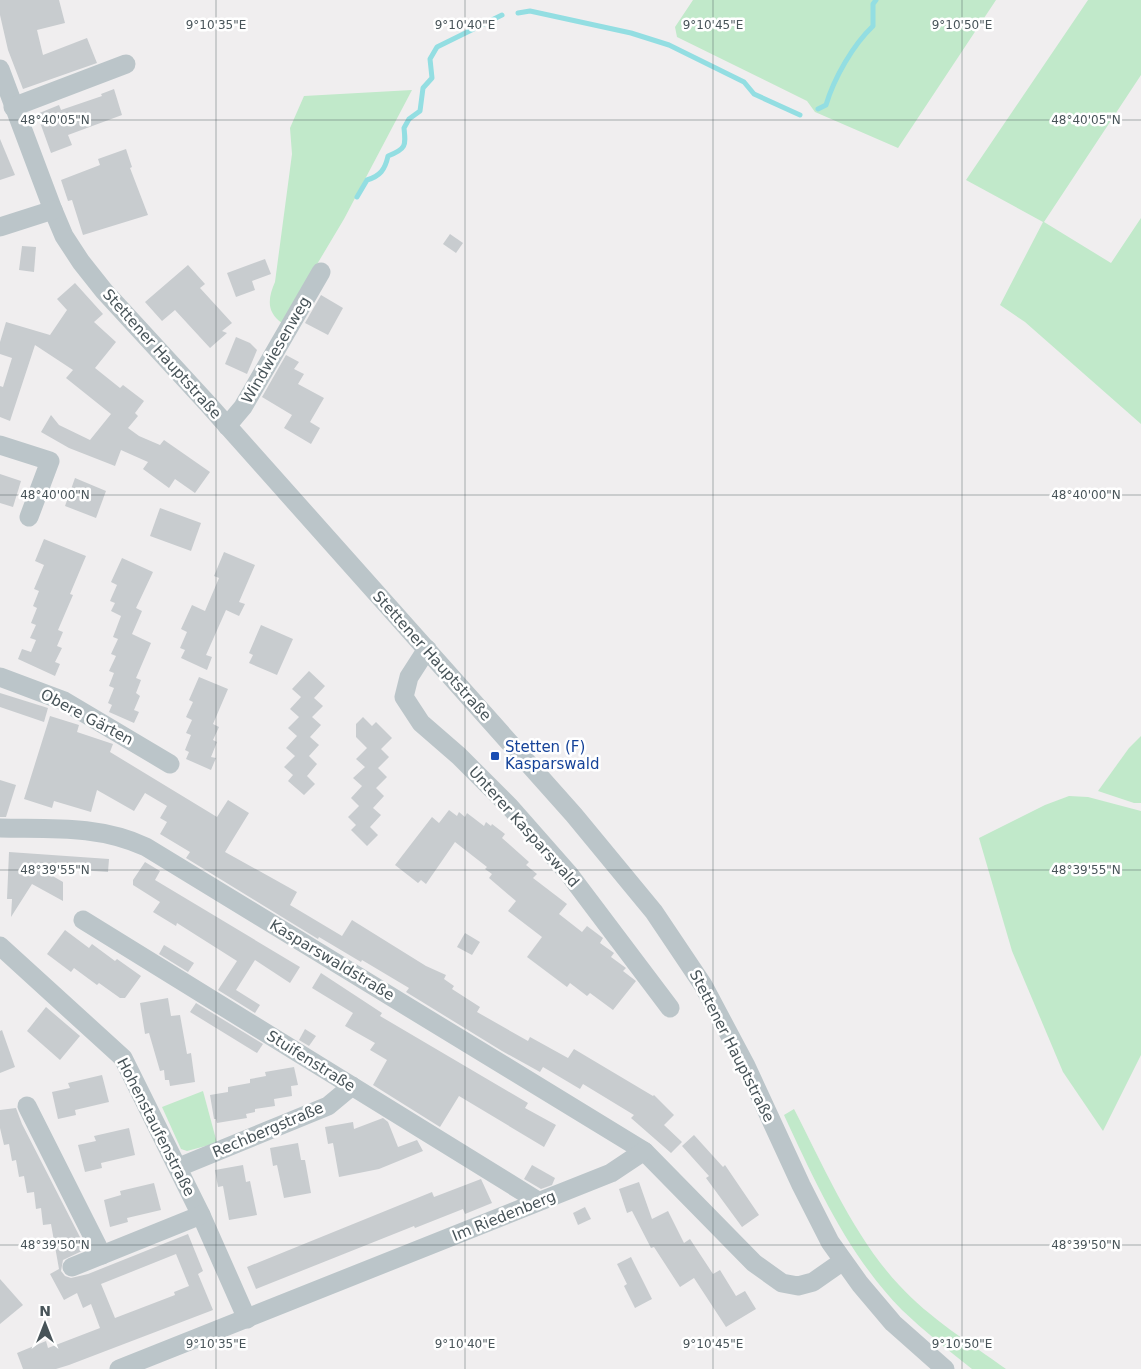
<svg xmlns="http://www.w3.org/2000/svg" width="1141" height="1369" font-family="'DejaVu Sans',sans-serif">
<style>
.green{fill:#c1e9ca}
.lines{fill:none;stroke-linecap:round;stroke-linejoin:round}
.stream{stroke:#93dee2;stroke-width:5}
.building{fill:#c8cccf;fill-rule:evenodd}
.minor{stroke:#bbc5c9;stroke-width:19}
.ticks{fill:none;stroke:#485459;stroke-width:1;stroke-opacity:0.45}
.transit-dot{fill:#1a4fb4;stroke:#fff;stroke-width:2}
.labels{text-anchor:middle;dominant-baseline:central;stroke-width:5;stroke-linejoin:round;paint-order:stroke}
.street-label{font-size:15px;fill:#485459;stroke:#fff}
.transit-label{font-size:15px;fill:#164399;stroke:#fff;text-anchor:start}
.ticks-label{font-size:12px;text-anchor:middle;fill:#485459;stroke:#fff;stroke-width:5;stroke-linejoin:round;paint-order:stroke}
</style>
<rect width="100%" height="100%" fill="#f0eeef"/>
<g class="green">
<polygon points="693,0 996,0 898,148 815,112 807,101 677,37 675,27"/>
<polygon points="1088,0 1141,0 1141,75 1044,222 1111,263 1141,218 1141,424 1025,322 1000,305 1043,222 966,180"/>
<path d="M412,90L344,219L282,323C266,312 268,298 275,282L292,154L290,128L304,96Z"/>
<polygon points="1141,736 1141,803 1134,803 1098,791 1129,748"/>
<polygon points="1069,796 1088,797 1141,811 1141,1055 1103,1131 1063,1072 1012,951 979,838 1045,805"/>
<polygon points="203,1091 217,1143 187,1151 181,1149 162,1107"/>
<path d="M794,1109C824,1167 854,1237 899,1285C929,1318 970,1343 1006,1369H972C948,1350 924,1331 902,1310C848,1255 816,1184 784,1115Z"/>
</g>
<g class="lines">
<g class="stream">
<polyline points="518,13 530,11 631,33 669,45 744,82 754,94 800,115"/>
<path d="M818,109L826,105C834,78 853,45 873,26V4L876,0"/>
<path d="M357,197L367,180C380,176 385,170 388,156C406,149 406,146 404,128L409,119L420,111L423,88L432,78L430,59L437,47L502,15"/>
</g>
</g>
<g class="building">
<polygon points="0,0 59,0 65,23 37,30 43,55 87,38 97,63 23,89 8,50 0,15"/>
<polygon points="114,89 122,115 68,135 72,145 51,153 37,114 59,105 61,110 102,96 101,94"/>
<polygon points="0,139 15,175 0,180"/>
<polygon points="126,149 132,167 130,168 148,215 83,235 72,200 68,201 61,180 100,165 98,159"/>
<polygon points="450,234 463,243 456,253 443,244"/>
<polygon points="22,246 36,247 34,272 19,270"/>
<polygon points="265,259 271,274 252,281 255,290 236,297 227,273"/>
<polygon points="188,265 205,284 200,288 232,323 222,331 227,333 210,348 175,310 162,321 145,302"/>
<polygon points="75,283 103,314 94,322 116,342 95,368 120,388 123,385 144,401 135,413 138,416 128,428 139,436 160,445 164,440 210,472 195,493 175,479 169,488 143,469 148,462 121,450 115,466 69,448 41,432 51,415 59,425 90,440 111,414 66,378 73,370 35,345 10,421 0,417 0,386 3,387 12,358 0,354 0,342 6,322 50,335 67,310 57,299"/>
<polygon points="321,295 343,308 328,335 305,323"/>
<polygon points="236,337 250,343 257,350 247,374 225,364"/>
<polygon points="286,355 299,362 294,369 304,374 298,384 324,398 310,422 320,428 311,444 284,428 292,415 262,397"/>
<polygon points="0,474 21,481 13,507 0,503"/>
<polygon points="75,478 106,491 96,518 65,506"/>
<polygon points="160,508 201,523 191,551 150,536"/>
<polygon points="44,539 86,556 70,594 73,595 58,630 63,632 57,646 62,648 55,662 60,664 55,676 18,659 22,649 31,652 36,640 30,638 36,625 31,623 37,608 33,606 39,591 34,589 44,565 35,561"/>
<polygon points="224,552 255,565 239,602 245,604 239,616 226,610 206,655 212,657 207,670 181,658 185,650 180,648 187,632 181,629 192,605 205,611 219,578 214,576"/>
<polygon points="122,558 153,572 136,608 142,611 132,634 151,643 136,678 141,680 136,693 140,696 134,710 139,712 134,723 109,712 112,705 108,703 114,688 109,686 114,673 109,671 116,656 111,654 118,639 113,637 121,616 111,611 115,603 110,601 117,585 111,582"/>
<polygon points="261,625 293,639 277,675 249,663 253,655 249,653"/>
<polygon points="309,671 325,686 314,698 323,706 312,717 321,725 310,737 319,745 309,756 317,764 307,776 315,784 304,795 288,781 293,775 284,767 295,756 286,748 297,736 288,728 299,717 290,709 301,697 292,689"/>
<polygon points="199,677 228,689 213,724 219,727 213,740 217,742 211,757 216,758 211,770 186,759 189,752 185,750 191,735 186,733 192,720 186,717 193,702 189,700"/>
<polygon points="0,693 48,708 44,722 0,707"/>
<polygon points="50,716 79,725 77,732 113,744 110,752 217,817 228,800 249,813 225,852 297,892 290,905 342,936 352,920 426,966 446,975 444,979 454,986 452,989 480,1007 477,1012 528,1041 530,1037 568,1058 574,1049 653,1096 654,1095 674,1115 664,1125 682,1142 671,1153 631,1118 634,1115 583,1084 580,1089 543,1067 540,1072 502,1051 406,992 409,988 362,960 361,962 319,937 318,939 186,858 190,852 160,834 167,822 160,818 167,806 145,793 134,811 97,790 91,812 54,801 52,808 24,799"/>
<polygon points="363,717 372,726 376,722 392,738 381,749 389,757 378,768 387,777 376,788 384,796 373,808 381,815 370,827 378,835 367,846 351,830 356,825 348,817 359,806 351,798 362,786 353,778 365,767 356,759 367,748 356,737 356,724"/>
<polygon points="0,780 16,785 6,817 0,817"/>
<polygon points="449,810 457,816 459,812 465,817 467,813 484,826 486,822 491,826 492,824 505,834 502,838 529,862 526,865 537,874 533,878 567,904 559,914 582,932 587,926 603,938 600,943 614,953 611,957 626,968 623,971 636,981 613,1010 590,993 587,996 570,983 567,987 527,957 542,937 508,911 516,901 489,878 492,874 485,869 487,867 455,842 426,884 421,880 418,883 395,865 432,817 439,823"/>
<polygon points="9,852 109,859 108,872 37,867 63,882 63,901 32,884 11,917 12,899 7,899"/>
<polygon points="145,862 160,871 155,880 300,967 290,983 255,960 236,990 260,1005 255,1013 218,990 237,961 177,923 176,926 153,912 160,902 133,885 133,880"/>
<polygon points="65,930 89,948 92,944 115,961 117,959 141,976 125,998 120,998 99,983 97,985 74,968 71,972 47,954"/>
<polygon points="465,933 480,942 472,955 457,947"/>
<polygon points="164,945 194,963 188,972 159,954"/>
<polygon points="321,973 382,1013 380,1016 528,1103 525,1108 556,1125 544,1147 459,1096 440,1127 373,1085 387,1060 370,1050 375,1043 345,1026 353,1013 312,988"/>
<polygon points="168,998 171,1016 180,1015 187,1054 191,1053 195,1082 170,1086 169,1080 165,1080 164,1070 160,1071 149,1033 145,1034 140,1003"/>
<polygon points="196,1003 263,1044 257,1053 190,1012"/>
<polygon points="46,1007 80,1036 60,1060 27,1031"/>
<polygon points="305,1029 316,1036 309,1046 299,1040"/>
<polygon points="2,1030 15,1067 0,1073 0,1031"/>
<polygon points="294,1067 298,1085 291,1086 292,1096 274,1099 275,1106 255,1109 255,1112 246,1114 247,1118 217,1123 216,1119 214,1119 210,1095 228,1092 228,1087 250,1083 250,1079 266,1076 265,1072"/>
<polygon points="102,1075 109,1102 75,1110 76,1115 58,1119 52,1092 70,1088 68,1083"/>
<path d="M16,1108L22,1124L82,1241L84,1250L63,1260L61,1271L65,1276L71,1278L88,1274L188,1234L203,1271L198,1274L213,1310L69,1365L56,1369H23L17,1353L46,1341L48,1348L100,1328L91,1304L83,1308L77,1293L64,1300L50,1274L59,1269L51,1224L43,1225L41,1208L36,1209L34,1192L27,1193L24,1176L19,1177L16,1160L12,1161L9,1144L4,1145L0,1128V1110ZM176,1254L189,1286L174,1292L175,1295L115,1318L101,1284Z"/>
<polygon points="383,1118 388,1122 398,1147 417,1140 423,1151 379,1169 339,1177 333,1143 328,1144 325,1127 353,1122 354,1129"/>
<polygon points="129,1128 135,1155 101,1163 102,1168 85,1172 78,1145 96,1141 94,1136"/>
<polygon points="694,1135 723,1167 725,1165 759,1215 742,1227 706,1178 709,1176 682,1146"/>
<polygon points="298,1143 301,1160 305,1160 311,1193 284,1198 277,1165 273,1166 270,1148"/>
<polygon points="243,1165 246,1182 250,1181 257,1215 229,1220 223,1186 218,1187 215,1170"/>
<polygon points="532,1165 555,1178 552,1185 541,1189 524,1179"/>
<polygon points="481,1179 492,1203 465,1214 463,1209 415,1228 414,1226 256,1289 247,1267 432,1192 434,1197"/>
<polygon points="639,1182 652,1219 668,1211 684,1243 690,1239 713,1274 720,1270 736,1296 745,1291 756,1309 726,1327 694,1278 680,1287 654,1247 651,1248 632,1211 627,1213 619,1189"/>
<polygon points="154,1183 161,1210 127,1218 128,1222 110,1227 104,1200 121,1195 120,1191"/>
<polygon points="585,1207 591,1219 578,1225 573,1213"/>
<polygon points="631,1257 652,1299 635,1308 624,1286 627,1284 617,1264"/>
<polygon points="0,1279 23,1305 0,1324"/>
</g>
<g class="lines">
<g class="minor">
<polyline points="0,69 53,210 64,236 81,262 104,291 207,403 574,815 654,912 703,985 746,1066 801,1185 830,1242 860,1284 893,1323 945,1369"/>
<polyline points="13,107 126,64"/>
<polyline points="0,227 53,210"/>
<polyline points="227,426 243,407 321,272"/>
<polyline points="0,445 50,461 29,517"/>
<polyline points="427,649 409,677 404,697 421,723 459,756 510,807 569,874 670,1008"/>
<polyline points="0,677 64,701 170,764"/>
<path d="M0,828C51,829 99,825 146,847L644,1151L754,1263L782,1283L798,1286L813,1282L843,1261"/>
<polyline points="83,920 538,1201"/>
<polyline points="0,946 123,1058 201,1215 247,1319"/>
<polyline points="27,1106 102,1255"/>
<polyline points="179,1167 328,1106 352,1086"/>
<polyline points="72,1267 201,1215"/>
<polyline points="119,1369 611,1173 644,1151"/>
</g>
</g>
<path class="ticks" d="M216,0V1369M465,0V1369M713,0V1369M962,0V1369M0,120H1141M0,495H1141M0,870H1141M0,1245H1141"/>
<rect class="transit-dot" x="490" y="751" width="10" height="10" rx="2.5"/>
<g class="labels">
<g class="street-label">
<text transform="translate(276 350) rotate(-60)">Windwiesenweg</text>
<text transform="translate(162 354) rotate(48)">Stettener Hauptstraße</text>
<text transform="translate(432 656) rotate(48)">Stettener Hauptstraße</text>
<text transform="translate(87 717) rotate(28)">Obere Gärten</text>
<text transform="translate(524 827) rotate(48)">Unterer Kasparswald</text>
<text transform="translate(332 960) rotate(31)">Kasparswaldstraße</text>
<text transform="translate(732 1046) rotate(63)">Stettener Hauptstraße</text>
<text transform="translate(311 1061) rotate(32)">Stuifenstraße</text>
<text transform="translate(156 1127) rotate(63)">Hohenstaufenstraße</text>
<text transform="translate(268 1130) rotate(-23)">Rechbergstraße</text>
<text transform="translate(504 1216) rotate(-22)">Im Riedenberg</text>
</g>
<g class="transit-label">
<text x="505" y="747">Stetten (F)<tspan x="505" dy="17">Kasparswald</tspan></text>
</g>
</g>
<g class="ticks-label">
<text x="216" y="29">9°10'35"E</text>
<text x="465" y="29">9°10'40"E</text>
<text x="713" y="29">9°10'45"E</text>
<text x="962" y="29">9°10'50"E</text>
<text x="55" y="124">48°40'05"N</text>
<text x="1086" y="124">48°40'05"N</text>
<text x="55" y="499">48°40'00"N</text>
<text x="1086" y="499">48°40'00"N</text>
<text x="55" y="874">48°39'55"N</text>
<text x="1086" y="874">48°39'55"N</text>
<text x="55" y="1249">48°39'50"N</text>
<text x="1086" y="1249">48°39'50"N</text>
<text x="216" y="1348">9°10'35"E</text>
<text x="465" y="1348">9°10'40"E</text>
<text x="713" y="1348">9°10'45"E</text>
<text x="962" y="1348">9°10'50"E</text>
</g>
<g transform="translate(45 1324)" stroke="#ffffff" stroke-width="4" paint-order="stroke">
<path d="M0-4L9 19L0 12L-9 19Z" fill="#485459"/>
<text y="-8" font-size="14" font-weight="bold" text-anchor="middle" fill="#485459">N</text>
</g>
</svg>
